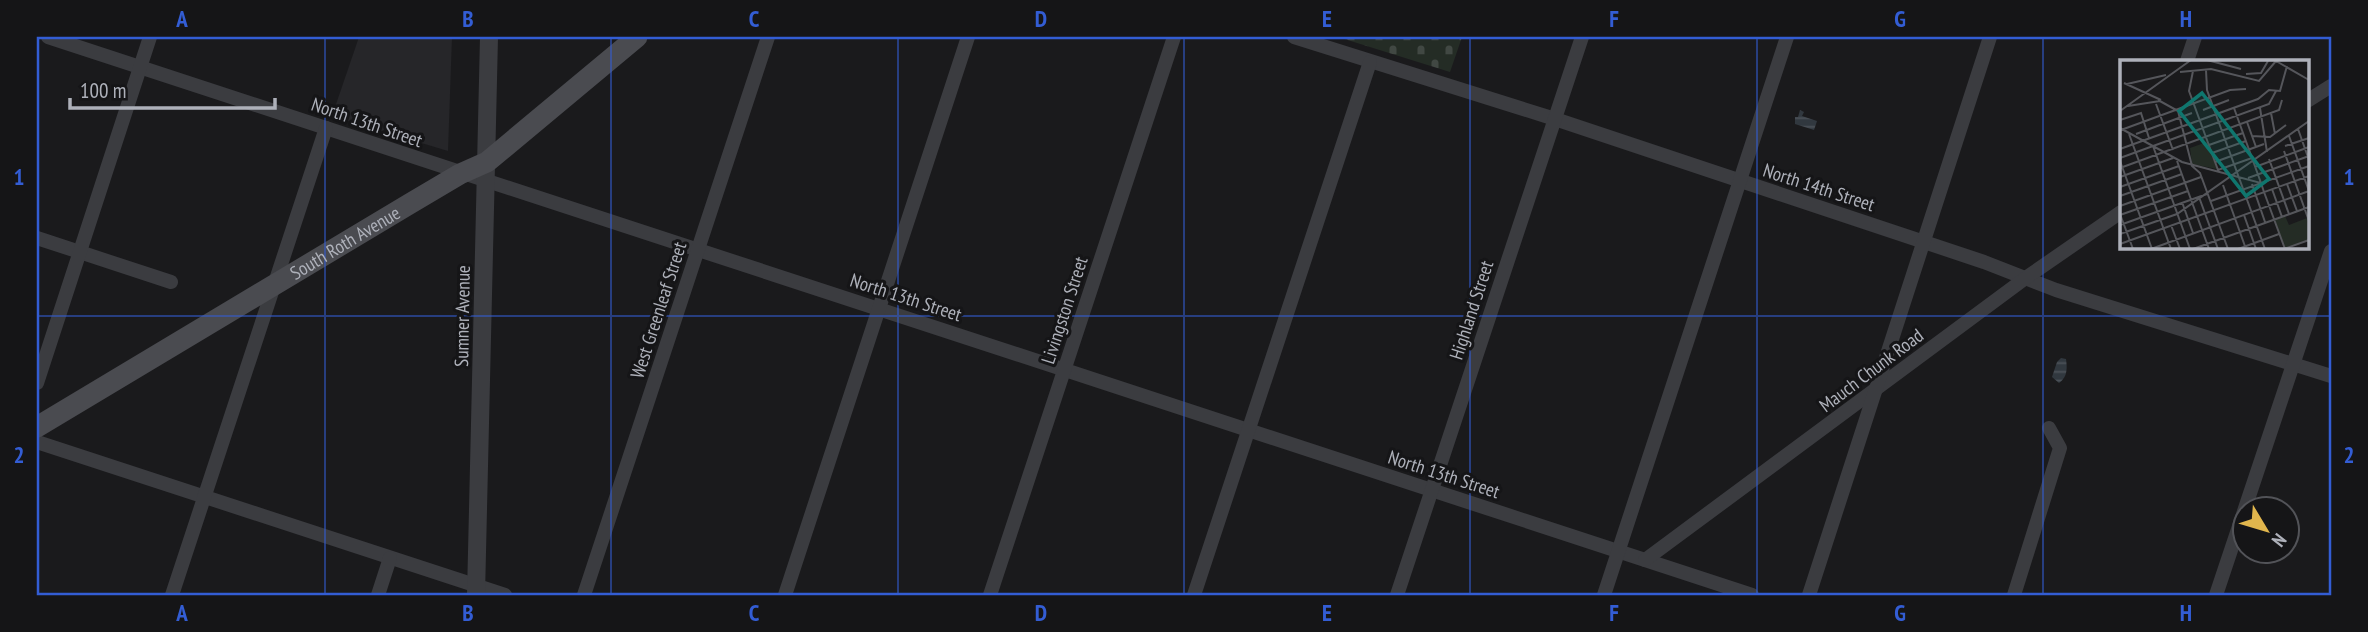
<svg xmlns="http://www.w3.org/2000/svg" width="2368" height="632" font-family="'PT Sans Narrow',sans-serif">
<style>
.built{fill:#262629}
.cemetery{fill:url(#cemetery-stones)}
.water{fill:url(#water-rules)}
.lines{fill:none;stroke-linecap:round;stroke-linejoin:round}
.minor{stroke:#3b3c40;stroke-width:14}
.tertiary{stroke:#3b3c40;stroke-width:18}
.secondary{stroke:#4a4b50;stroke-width:21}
.grid{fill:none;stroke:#335dd4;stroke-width:2;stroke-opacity:0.55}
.labels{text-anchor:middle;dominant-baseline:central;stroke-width:6;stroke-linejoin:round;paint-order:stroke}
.street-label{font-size:19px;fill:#aeb1ba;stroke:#151517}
.inset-road{fill:none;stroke:#55565b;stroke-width:2}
.view{fill:#0f766e;fill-opacity:0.15;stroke:#0f766e;stroke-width:3.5}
.inset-edge{fill:none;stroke:#aeb1ba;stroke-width:3.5}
.neatline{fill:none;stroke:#335dd4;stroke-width:2.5}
.grid-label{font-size:23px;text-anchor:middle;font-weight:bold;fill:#335dd4}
</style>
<defs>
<pattern id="cemetery-stones" width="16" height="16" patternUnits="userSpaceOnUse" patternTransform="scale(1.75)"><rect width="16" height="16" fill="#242c25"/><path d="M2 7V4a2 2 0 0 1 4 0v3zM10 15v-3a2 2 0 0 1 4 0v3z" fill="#414843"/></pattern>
<pattern id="water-rules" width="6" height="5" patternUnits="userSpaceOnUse" patternTransform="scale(1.75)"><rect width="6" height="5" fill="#31383f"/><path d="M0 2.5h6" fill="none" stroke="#4c5259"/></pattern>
</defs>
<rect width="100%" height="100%" fill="#1a1a1c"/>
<polygon class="built" points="359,37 452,37 448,151 332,116"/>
<polygon class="cemetery" points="1338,37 1462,37 1450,72"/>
<g class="water">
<polygon points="1800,110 1804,112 1802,116 1817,121 1814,130 1795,124 1795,117 1798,117"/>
<path d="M2061,358L2066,359C2067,367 2068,377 2059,383L2052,377L2057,362Z"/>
</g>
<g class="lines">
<g class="minor">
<polyline points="48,37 1752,595"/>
<polyline points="1294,37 1555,119 1984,262 2056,290 2331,376"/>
<polyline points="2187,61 2195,37"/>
<polyline points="2307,101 2331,86"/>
<polyline points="37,238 171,282"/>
<polyline points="37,383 150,37"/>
<polyline points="37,442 505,595"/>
<polyline points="1645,560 2027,277 2121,212"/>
<polyline points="172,595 326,128"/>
<polyline points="378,595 390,558"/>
<polyline points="584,595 768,37"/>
<polyline points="785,595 968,37"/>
<polyline points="990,595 1174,37"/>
<polyline points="1194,595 1370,62"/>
<polyline points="1397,595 1582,37"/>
<polyline points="1604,595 1787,37"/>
<polyline points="1809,595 1990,37"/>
<polyline points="2014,595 2060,448 2049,428"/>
<polyline points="2216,595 2331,251"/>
</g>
<polyline class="tertiary" points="476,595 489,37"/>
<path class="secondary" id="s1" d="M37,427L411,203L460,174L487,162L637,37"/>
</g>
<path class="grid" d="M325,37V595M611,37V595M898,37V595M1184,37V595M1470,37V595M1757,37V595M2043,37V595M37,316H2331"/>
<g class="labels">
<g class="street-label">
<text transform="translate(367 122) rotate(19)">North 13th Street</text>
<text transform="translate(1819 187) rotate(18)">North 14th Street</text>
<text stroke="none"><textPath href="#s1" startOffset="359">South Roth Avenue</textPath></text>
<text transform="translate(906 297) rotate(18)">North 13th Street</text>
<text transform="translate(658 310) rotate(-72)">West Greenleaf Street</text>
<text transform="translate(1064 310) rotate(-72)">Livingston Street</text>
<text transform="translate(1471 310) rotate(-72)">Highland Street</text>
<text transform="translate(462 316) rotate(-89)">Sumner Avenue</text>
<text transform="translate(1871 370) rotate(-37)">Mauch Chunk Road</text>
<text transform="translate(1444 474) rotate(18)">North 13th Street</text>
</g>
</g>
<g transform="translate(2120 60)">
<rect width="189" height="189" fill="#1a1a1c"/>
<path d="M87,82L97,109L72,104L70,88ZM165,156L169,165L187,158L189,179L165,188L155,160Z" fill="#242c25"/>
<path class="inset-road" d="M87,0L121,9M156,1L189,20M86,10L87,30L145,189M73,11L69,31L98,110L132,98M60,12L91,9L139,21L156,1M126,14L141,13L148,1M4,23L41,40M7,24L46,15M38,40L58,51L72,106L80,113L108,189M36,44L53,90M8,46L40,41M114,48L141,123M140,48L147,92M83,50L109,40M0,51L71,0M151,53L155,74M0,60L21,53L29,78M127,62L136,87M0,68L62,102L141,123L144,132M178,69L189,100M1,70L110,30L126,29M9,74L51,189M16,74L72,53M132,76L150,77L166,65M169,76L189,131M89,85L123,73M33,86L70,189M165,86L189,78M0,89L138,39L149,30L160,31L167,6M164,91L189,161M92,93L126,81M0,98L149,44L156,31M149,99L169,154M0,101L32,189M57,101L89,189M95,102L144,84M135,107L189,87M0,108L159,50L162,40M0,117L53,98M128,118L189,96M132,124L145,162M167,124L177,151M103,125L126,189M0,127L59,106M152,129L162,157M144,132L165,189M0,136L62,114M79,137L98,189M91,141L189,106M62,142L73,173M0,146L81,117M0,154L13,189M0,155L68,131M124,155L136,189M0,165L87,134M51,165L60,189M0,174L57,154L189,61M0,184L189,116M31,189L189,131M73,189L189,147M118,189L159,174M164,189L189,180"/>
<path class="view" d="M82,33L149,119L126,136L59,51Z"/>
<rect width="189" height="189" class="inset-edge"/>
</g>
<rect width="2368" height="632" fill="none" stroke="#151517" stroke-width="77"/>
<g transform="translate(2266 530) rotate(128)"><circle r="33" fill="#151517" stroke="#525358" stroke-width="2"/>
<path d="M0-5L12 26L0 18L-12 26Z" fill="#e1b64d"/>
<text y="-10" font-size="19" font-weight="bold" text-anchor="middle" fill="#aeb1ba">N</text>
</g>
<path d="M70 98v10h205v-10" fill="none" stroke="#aeb1ba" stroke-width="3.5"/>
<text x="80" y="98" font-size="21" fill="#aeb1ba" stroke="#151517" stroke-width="5" paint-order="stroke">100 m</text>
<rect x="38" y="38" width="2292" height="556" class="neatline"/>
<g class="grid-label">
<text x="182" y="27">A</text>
<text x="468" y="27">B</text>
<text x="754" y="27">C</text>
<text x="1041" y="27">D</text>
<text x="1327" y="27">E</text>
<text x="1614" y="27">F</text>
<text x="1900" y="27">G</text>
<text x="2186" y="27">H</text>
<text x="19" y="185">1</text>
<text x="2349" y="185">1</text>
<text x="19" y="463">2</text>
<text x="2349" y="463">2</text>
<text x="182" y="621">A</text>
<text x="468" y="621">B</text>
<text x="754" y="621">C</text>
<text x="1041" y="621">D</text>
<text x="1327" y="621">E</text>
<text x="1614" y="621">F</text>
<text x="1900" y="621">G</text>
<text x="2186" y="621">H</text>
</g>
</svg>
